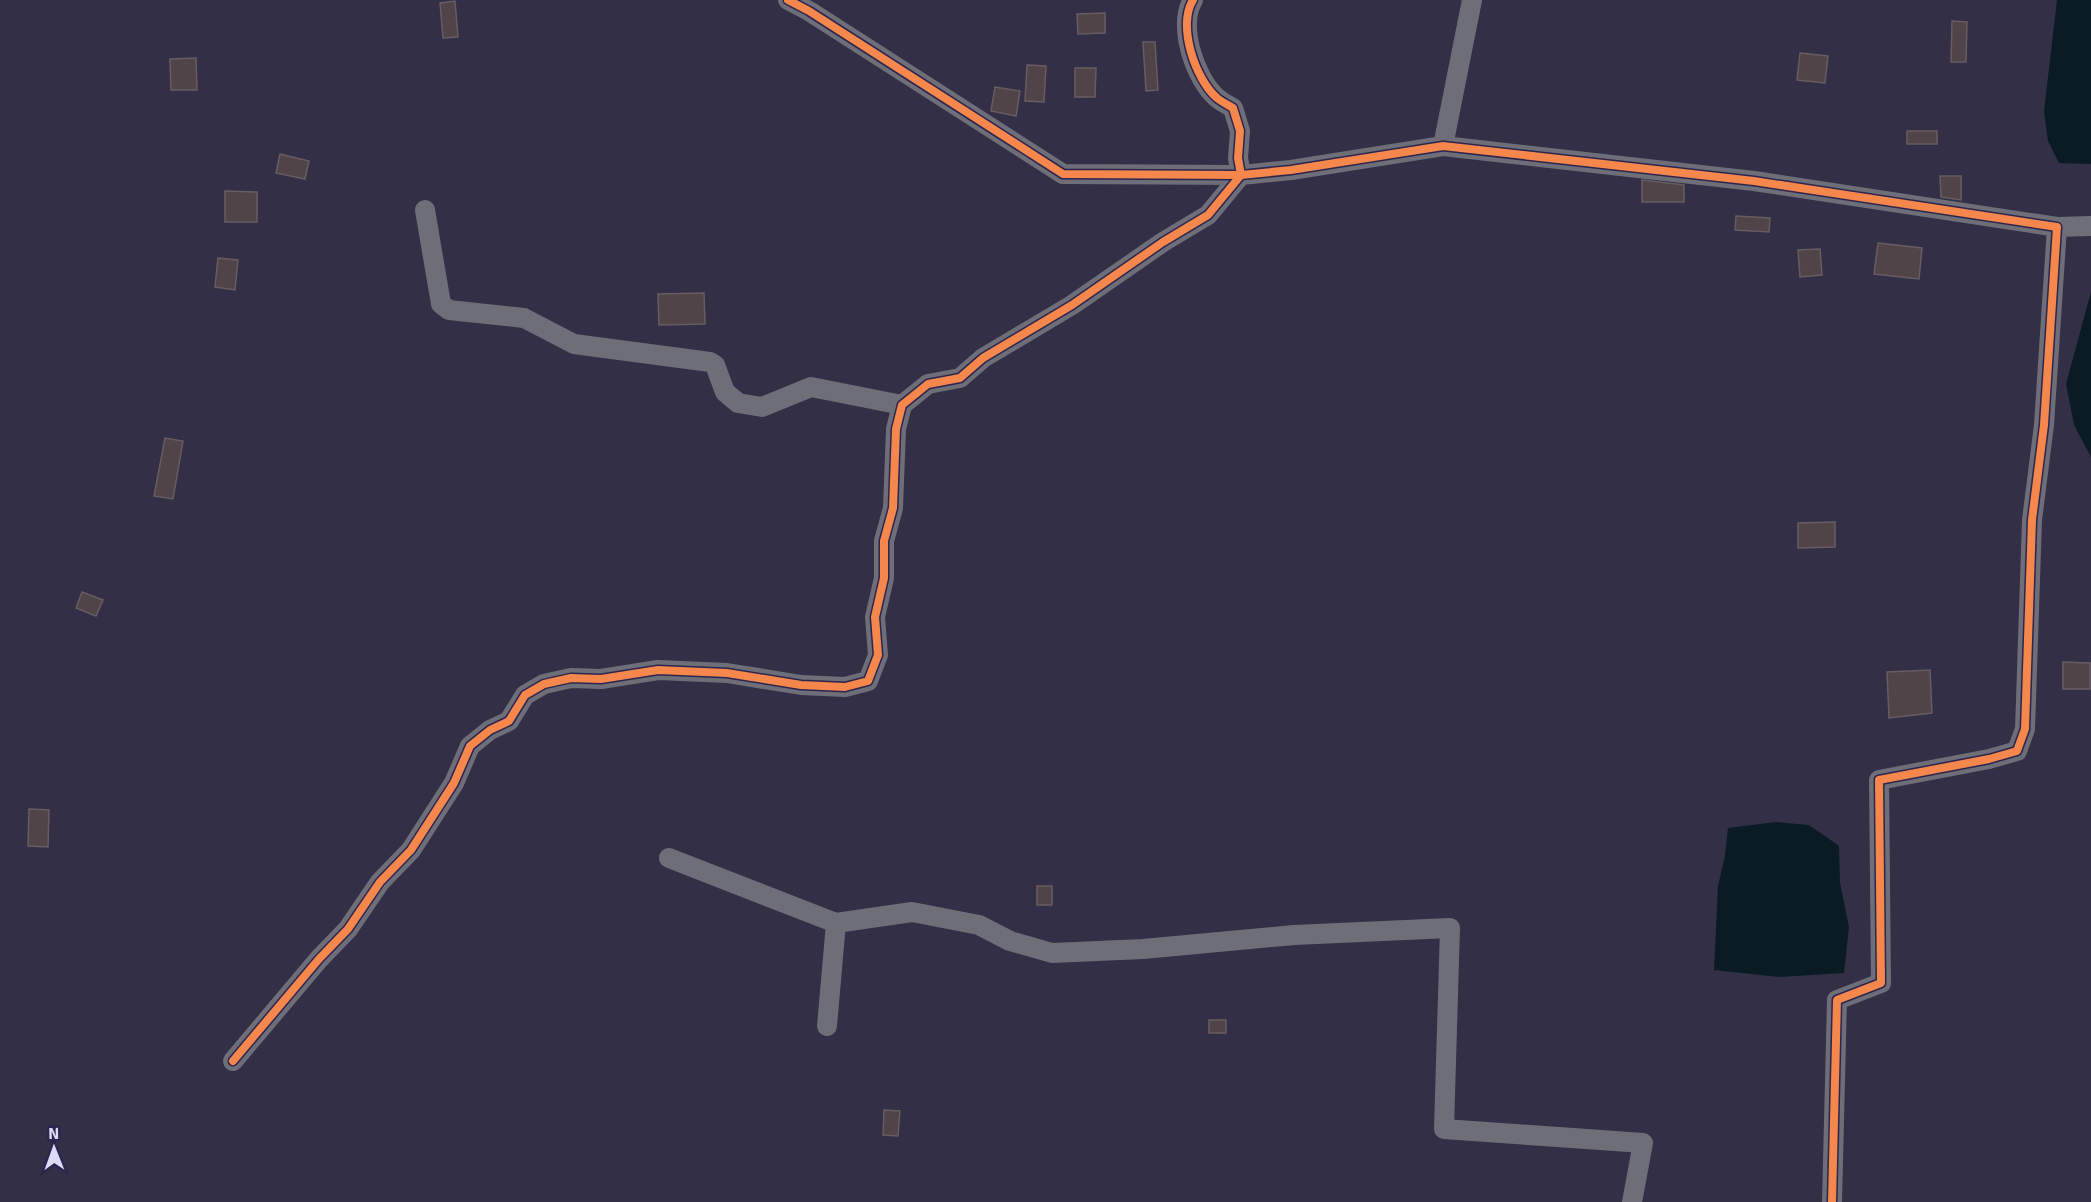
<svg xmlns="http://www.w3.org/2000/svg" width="2091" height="1202" font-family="Signika,sans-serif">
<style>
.water{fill:#0b1b23}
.building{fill:#514448;stroke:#675c61;stroke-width:1.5}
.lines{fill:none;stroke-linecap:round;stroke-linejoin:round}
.minor{stroke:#6e6e78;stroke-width:20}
.cycleway-casing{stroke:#2b2550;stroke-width:11}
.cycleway{stroke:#f5874c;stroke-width:8}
</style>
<rect width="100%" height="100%" fill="#322f46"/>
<g class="water">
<polygon points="2057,0 2091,0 2091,164 2059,163 2048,141 2044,111"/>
<polygon points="2091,292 2091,457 2074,425 2066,384"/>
<polygon points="1776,822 1809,825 1839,846 1840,883 1849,927 1844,973 1779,977 1714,970 1718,886 1725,856 1728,828"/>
</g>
<g class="building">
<polygon points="455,1 458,37 443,38 440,3"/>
<polygon points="1105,13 1105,33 1078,34 1077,14"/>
<polygon points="1952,21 1967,22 1966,62 1951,62"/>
<polygon points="1143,42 1155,42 1158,90 1146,91"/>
<polygon points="1800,53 1828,56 1825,83 1797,80"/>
<polygon points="196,58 197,90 171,90 170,59"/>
<polygon points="1027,65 1046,66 1044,102 1025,101"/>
<polygon points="1075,68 1096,68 1095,97 1075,97"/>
<polygon points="995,87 1020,91 1016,116 991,111"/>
<rect x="1907" y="131" width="30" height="13"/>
<polygon points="280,154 309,161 305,179 276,173"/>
<polygon points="1940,176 1961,176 1961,200 1941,197"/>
<polygon points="1642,180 1684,185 1684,202 1642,202"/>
<polygon points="225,191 257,192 257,222 225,222"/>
<polygon points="1736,216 1770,218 1769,232 1735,230"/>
<polygon points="1878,243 1922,248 1919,279 1874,274"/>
<polygon points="1820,249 1822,275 1800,277 1798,250"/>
<polygon points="218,258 238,260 235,290 215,287"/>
<polygon points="704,293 705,324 659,325 658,294"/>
<polygon points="165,438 183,441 173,499 154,496"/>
<polygon points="1835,522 1835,547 1798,548 1798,523"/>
<polygon points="82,592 103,600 96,616 76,608"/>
<polygon points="2063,662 2090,663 2090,689 2063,689"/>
<polygon points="1930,670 1932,713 1889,718 1887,672"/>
<polygon points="29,809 49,810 48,847 28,846"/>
<rect x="1037" y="886" width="15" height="19"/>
<rect x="1209" y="1020" width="17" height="13"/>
<polygon points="884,1110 900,1111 898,1136 883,1135"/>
</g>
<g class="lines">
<g class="minor">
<polyline points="788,0 809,11 1063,174 1241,175 1291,170 1443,146 1754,181 2057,227 2044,425 2032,520 2025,729 2017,751 1989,759 1879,780 1881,983 1837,1000 1832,1202"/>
<polyline points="1443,146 1472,0"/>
<polyline points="425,210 441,304 449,310 524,318 574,344 710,362 715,365 725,392 738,403 762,407 811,387 902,405"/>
<polyline points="2057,227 2091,226"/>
<polyline points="669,858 836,923"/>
<polyline points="827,1026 836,923 912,912 979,925 1010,941 1052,953 1143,949 1294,935 1450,928 1444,1129 1643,1143 1632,1202"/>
<path d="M233,1061L319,959L348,929L380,882L411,850L454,783L470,746L490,730L509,721L525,695L544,684L571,678L601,679L658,670L727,673L801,685L845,687L868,681L878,655L875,617L884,578V541L893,508L896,429L902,405L928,384L960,378L983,358L1072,305L1163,242L1208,215L1241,175L1238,158L1240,131L1233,108C1228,105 1222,102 1217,98C1195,79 1177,25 1193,0"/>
</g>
<g class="cycleway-casing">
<g id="cycleway">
<polyline points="788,0 809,11 1063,174 1241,175 1291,170 1443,146 1754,181 2057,227 2044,425 2032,520 2025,729 2017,751 1989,759 1879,780 1881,983 1837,1000 1832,1202"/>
<path d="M233,1061L319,959L348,929L380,882L411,850L454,783L470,746L490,730L509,721L525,695L544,684L571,678L601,679L658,670L727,673L801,685L845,687L868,681L878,655L875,617L884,578V541L893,508L896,429L902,405L928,384L960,378L983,358L1072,305L1163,242L1208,215L1241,175L1238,158L1240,131L1233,108C1228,105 1222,102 1217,98C1195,79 1177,25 1193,0"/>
</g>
</g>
<use href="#cycleway" class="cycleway"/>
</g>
<g transform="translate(54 1148) rotate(359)" stroke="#2b2550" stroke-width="4.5" paint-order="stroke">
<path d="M0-4.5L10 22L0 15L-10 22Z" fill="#dcdbf7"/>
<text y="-9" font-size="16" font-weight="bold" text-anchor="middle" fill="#dcdbf7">N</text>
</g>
</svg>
